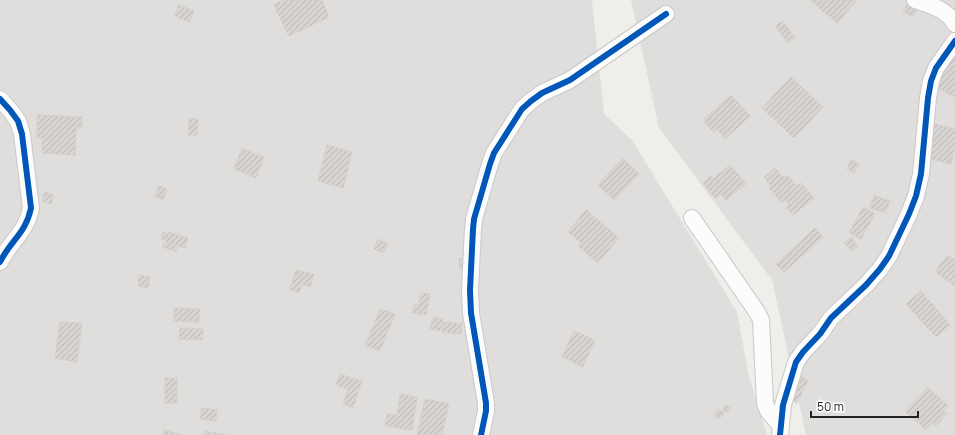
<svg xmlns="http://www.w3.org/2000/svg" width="955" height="435" font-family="Manrope,sans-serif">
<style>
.residential{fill:#dfdedc}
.building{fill:url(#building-hatch);stroke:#d3d0cc}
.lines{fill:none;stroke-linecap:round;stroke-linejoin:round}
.street-casing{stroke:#c9c8c7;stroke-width:18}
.street{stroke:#fdfcfc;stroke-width:16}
.cycleway-casing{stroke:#fff;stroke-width:8}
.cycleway{stroke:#0057b8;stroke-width:6}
</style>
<defs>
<pattern id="building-hatch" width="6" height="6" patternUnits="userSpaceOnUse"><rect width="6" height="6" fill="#d7d4d2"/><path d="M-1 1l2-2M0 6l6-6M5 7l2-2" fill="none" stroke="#b8b6b4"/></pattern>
</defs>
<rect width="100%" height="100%" fill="#f0eeeb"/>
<g class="residential">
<polygon points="0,0 592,0 604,114 632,140 737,312 749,377 767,435 0,435"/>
<polygon points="631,0 955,0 955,435 806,435 772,280 659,128"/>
</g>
<g class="building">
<polygon points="283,0 322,0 329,17 289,36 274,5"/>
<polygon points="810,0 857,0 837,23"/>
<polygon points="909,1 919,8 912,17 903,11"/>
<polygon points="179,5 194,11 189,22 174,16"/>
<polygon points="783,21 795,38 788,43 775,26"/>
<polygon points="952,52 955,53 955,97 936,88"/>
<polygon points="791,77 823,107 794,138 762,108"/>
<polygon points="731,95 750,116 725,139 717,129 713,132 703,120"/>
<polygon points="37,115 82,117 82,128 76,128 75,155 42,153 42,138 37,138"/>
<polygon points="189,118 198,119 197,135 188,135"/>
<polygon points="935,124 955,129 955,146 951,164 927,158"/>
<polygon points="327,145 352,152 343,188 318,181"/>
<polygon points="242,148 264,157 256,178 234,169"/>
<polygon points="623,158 639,174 614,200 598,185"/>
<polygon points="851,159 859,164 854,173 847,169"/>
<polygon points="730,165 746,184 726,200 721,194 715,198 703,183 711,176 713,179"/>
<polygon points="775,168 784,178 787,175 797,186 801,183 814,198 793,215 786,207 789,205 785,199 782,203 769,188 771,186 764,177"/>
<polygon points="159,186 167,189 163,200 155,196"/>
<polygon points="45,192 54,195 51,204 42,201"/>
<polygon points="874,195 890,201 885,213 870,208"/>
<polygon points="863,207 875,214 861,239 849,233"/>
<polygon points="586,210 619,238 598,263 578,246 581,243 568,232"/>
<polygon points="815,228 823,237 784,272 776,264"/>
<polygon points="163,232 168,234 166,240 161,239"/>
<polygon points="169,232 188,238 185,248 166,242"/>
<polygon points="851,237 858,246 852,251 844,243"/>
<polygon points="378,239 388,244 383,253 374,249"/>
<polygon points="164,243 177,247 176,251 162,247"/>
<polygon points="947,255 955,260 955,286 935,272"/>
<polygon points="465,258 466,269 460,269 459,259"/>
<polygon points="296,270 314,274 310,287 302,284 299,293 290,290"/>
<polygon points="139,275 150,277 148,288 138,286"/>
<polygon points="921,291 950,325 936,337 906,304"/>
<polygon points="421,293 430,294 426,315 412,313 414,305 419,305"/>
<polygon points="174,308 200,309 199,322 174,321"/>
<polygon points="380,309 395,314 380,351 365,346"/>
<polygon points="433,317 443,319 440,331 430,329"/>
<polygon points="60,322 82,323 77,362 55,358"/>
<polygon points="443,322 462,324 461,334 442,332"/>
<polygon points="180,328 203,329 202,340 179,339"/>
<polygon points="574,331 595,340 583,367 562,357"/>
<polygon points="340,374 362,381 353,408 343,404 348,389 336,385"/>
<polygon points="798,375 808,380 797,403 787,398"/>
<rect x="165" y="378" width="12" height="25"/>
<polygon points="928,387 948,406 943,411 947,414 936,426 932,423 926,430 905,411"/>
<polygon points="400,394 417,397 412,430 385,426 387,414 397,415"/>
<polygon points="425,399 449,404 442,435 417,435"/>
<polygon points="725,405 731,408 728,412 723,410"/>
<polygon points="202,408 217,410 216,421 200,419"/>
<polygon points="719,409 724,413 719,419 714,415"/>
<polygon points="164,430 182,435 162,435"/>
<polygon points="205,431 227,435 204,435"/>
</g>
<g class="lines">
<g class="street-casing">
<g id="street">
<path d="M915,0C930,5 947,9 955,24"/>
<path d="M0,99L10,110L18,121L22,134L31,208C26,233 11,240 0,262"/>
<polyline points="692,218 757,312 761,320 765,403 768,411 781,426"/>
<polyline points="481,435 486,411 486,403 471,313 470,290 473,229 474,219 490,164 494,153 522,109 531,101 542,93 570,80 666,14"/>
<polyline points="780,435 783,405 796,362 803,352 820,334 831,318 866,285 880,269 889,256 909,214 916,196 921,174 928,98 931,81 936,68 955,41"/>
</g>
</g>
<use href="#street" class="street"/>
<g class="cycleway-casing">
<g id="cycleway">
<path d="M0,99L10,110L18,121L22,134L31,208C26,233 11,240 0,262"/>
<polyline points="481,435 486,411 486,403 471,313 470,290 473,229 474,219 490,164 494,153 522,109 531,101 542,93 570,80 666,14"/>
<polyline points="780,435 783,405 796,362 803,352 820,334 831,318 866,285 880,269 889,256 909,214 916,196 921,174 928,98 931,81 936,68 955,41"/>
</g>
</g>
<use href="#cycleway" class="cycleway"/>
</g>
<path d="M811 411v6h107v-6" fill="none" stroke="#222222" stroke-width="2"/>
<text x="817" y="411" font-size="12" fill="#222222" stroke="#ffffff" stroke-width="3" paint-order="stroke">50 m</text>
</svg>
